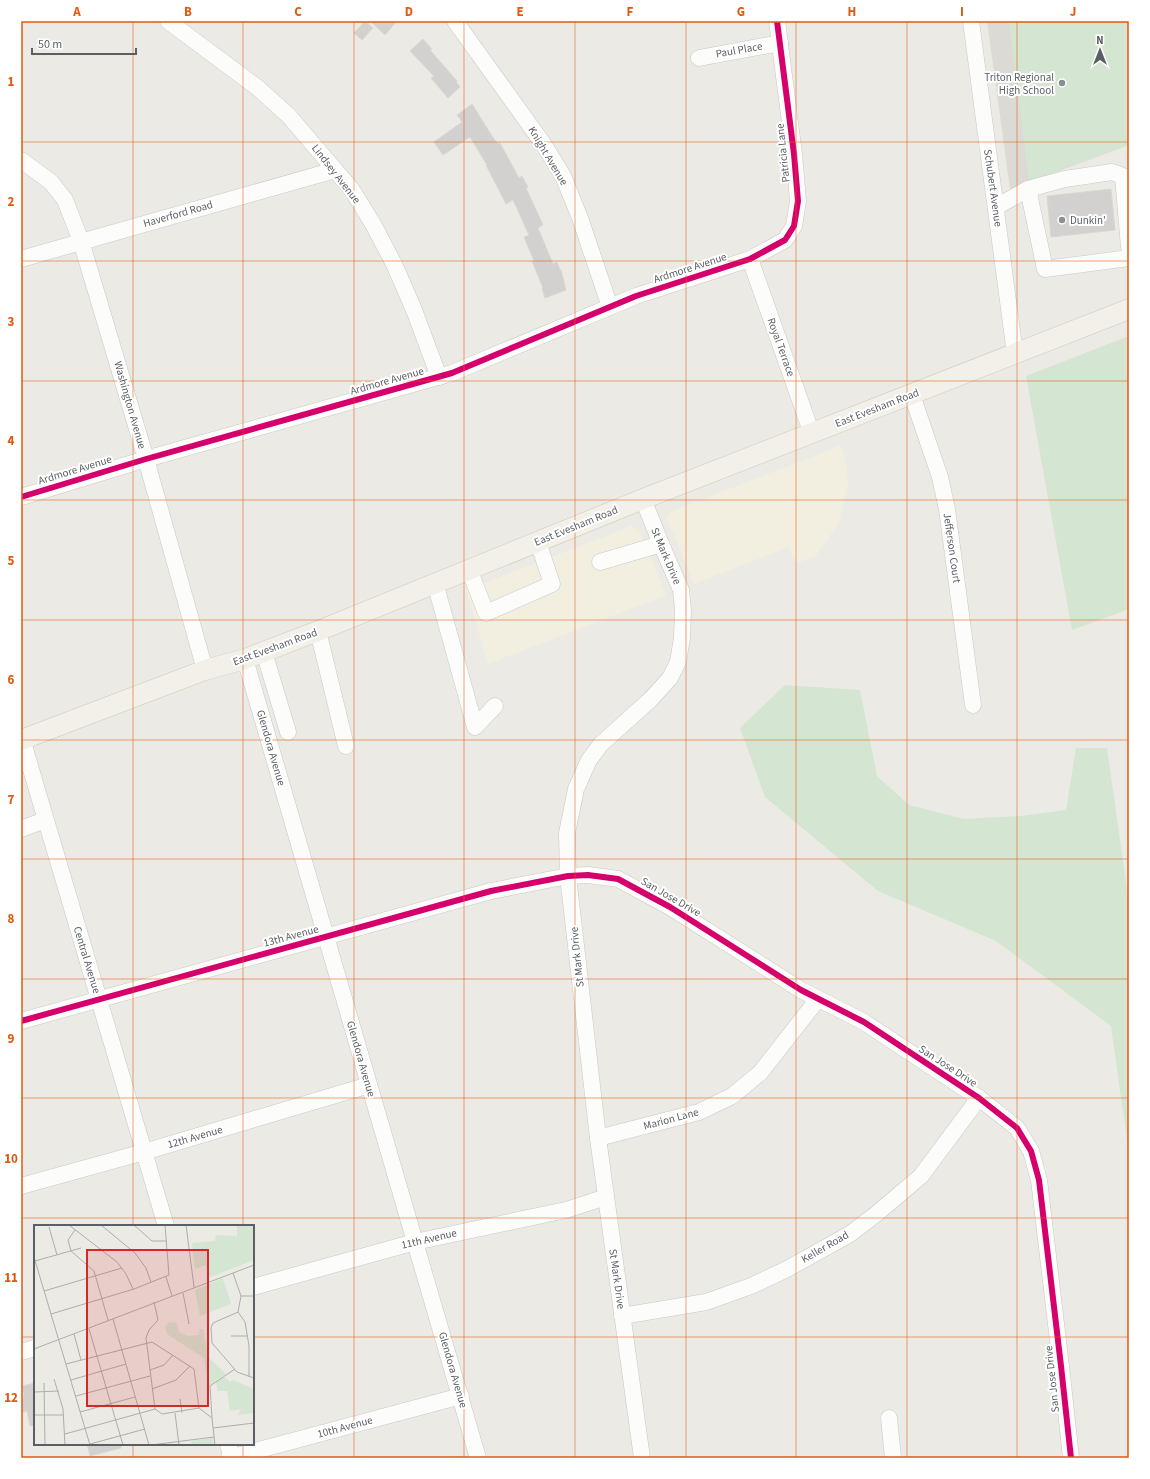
<svg xmlns="http://www.w3.org/2000/svg" width="1150" height="1479" font-family="'Source Sans 3',sans-serif">
<style>
.commercial{fill:#f3efe0}
.education{fill:#dcdad5}
.green{fill:#d4e6d2}
.building{fill:#d2d1cf;stroke:#dad8d4}
.lines{fill:none;stroke-linecap:round;stroke-linejoin:round}
.minor-casing{stroke:#c8c8c7;stroke-width:17}
.major-casing{stroke:#d1c9b5;stroke-width:21}
.minor{stroke:#fcfcfb;stroke-width:16}
.major{stroke:#f2f0e8;stroke-width:20}
.cycleway-casing{stroke:#fff;stroke-width:8}
.cycleway{stroke:#d6006c;stroke-width:6}
.grid{fill:none;stroke:#e15910;stroke-width:1;stroke-opacity:0.55}
.poi-dot{fill:#8d9090;stroke:#fff;stroke-width:1.5}
.labels{text-anchor:middle;dominant-baseline:central;stroke-width:4;stroke-linejoin:round;paint-order:stroke}
.street-label{font-size:11px;fill:#5b5f63;stroke:#fff}
.poi-label{font-size:11px;fill:#5b5f63;stroke:#fff;text-anchor:end}
.inset-road{fill:none;stroke:#adaead;stroke-width:1}
.view{fill:#d62828;fill-opacity:0.15;stroke:#d62828;stroke-width:2}
.inset-edge{fill:none;stroke:#5b5f63;stroke-width:2}
.neatline{fill:none;stroke:#e15910;stroke-width:1.5}
.grid-label{font-size:13px;text-anchor:middle;font-weight:bold;fill:#e15910}
</style>
<rect width="100%" height="100%" fill="#ebeae5"/>
<g class="commercial">
<polygon points="840,446 845,458 848,483 839,522 815,557 796,563 788,547 694,584 667,518 670,512"/>
<polygon points="632,526 639,530 666,595 488,664 466,590"/>
</g>
<polygon class="education" points="987,21 1129,21 1129,145 1010,189"/>
<g class="green">
<polygon points="1009,21 1129,21 1129,145 1029,181"/>
<polygon points="1129,336 1129,609 1072,630 1026,376"/>
<polygon points="785,685 860,690 877,776 909,805 964,819 1020,816 1066,810 1076,748 1107,748 1129,903 1129,1155 1111,1026 996,941 878,891 765,797 740,728"/>
</g>
<g class="building">
<polygon points="365,21 373,28 362,40 354,33"/>
<polygon points="370,21 397,21 385,35"/>
<polygon points="423,39 432,49 430,50 457,81 456,82 460,87 448,98 431,78 434,76 410,51"/>
<polygon points="472,104 492,136 498,144 500,143 519,178 522,176 528,187 526,188 543,225 538,228 553,264 557,262 560,270 561,270 566,290 545,298 542,288 543,288 532,261 534,261 524,237 529,235 513,200 506,204 486,165 487,165 470,137 443,155 434,142 462,122 457,115"/>
<polygon points="1111,189 1115,230 1051,237 1047,196"/>
<polygon points="35,1383 35,1425 30,1426 27,1411 21,1413 21,1398 24,1397 22,1386"/>
<polygon points="87,1444 121,1444 121,1448 90,1456"/>
</g>
<g class="lines">
<g class="minor-casing">
<g id="minor">
<polyline points="168,21 258,88 289,116 352,190 373,224 394,264 414,310 439,377"/>
<polyline points="455,21 544,145 563,176 580,218 610,307"/>
<polyline points="971,21 1015,354"/>
<polyline points="699,58 780,43"/>
<polyline points="21,160 51,182 65,200 81,241 146,459 205,670"/>
<polyline points="1028,189 1045,269 1129,258"/>
<polyline points="996,207 1028,189 1065,179 1112,172 1123,176 1129,247"/>
<polyline points="21,259 335,170"/>
<polyline points="750,259 812,434"/>
<polyline points="912,395 940,477 947,509 973,705"/>
<polyline points="21,497 146,459 452,373 636,296 750,259 785,240 794,226 798,201 794,154 777,21"/>
<polyline points="600,562 661,544"/>
<polyline points="469,569 486,613 552,584 538,542"/>
<polyline points="435,583 475,727 495,706"/>
<polyline points="318,631 346,746"/>
<polyline points="264,652 288,732"/>
<polyline points="245,659 478,1458"/>
<polyline points="22,739 166,1226"/>
<polyline points="21,829 45,820"/>
<polyline points="21,1021 491,891 568,876 588,875 618,879 670,907 801,990 864,1022 979,1098 1017,1128 1031,1151 1039,1180 1061,1366 1071,1458"/>
<polyline points="598,1138 699,1112 732,1096 760,1073 818,999"/>
<polyline points="21,1186 144,1152 369,1085"/>
<polyline points="253,1287 415,1242 566,1210 606,1197"/>
<polyline points="622,1316 706,1302 751,1286 787,1269 850,1234 875,1215 921,1176 979,1098"/>
<polyline points="21,1352 35,1348"/>
<polyline points="889,1418 893,1458"/>
<polyline points="228,1444 232,1458"/>
<polyline points="229,1458 461,1396"/>
<polyline points="642,1458 598,1138 568,876 567,833 576,789 589,760 601,744 651,699 670,678 678,662 682,638 683,610 681,590 661,544 643,499"/>
</g>
</g>
<g class="major-casing">
<polyline id="major" points="21,740 205,670 245,659 318,631 643,499 1129,309"/>
</g>
<use href="#minor" class="minor"/>
<use href="#major" class="major"/>
<g class="cycleway-casing">
<g id="cycleway">
<polyline points="21,497 146,459 452,373 636,296 750,259 785,240 794,226 798,201 794,154 777,21"/>
<polyline points="21,1021 491,891 568,876 588,875 618,879 670,907 801,990 864,1022 979,1098 1017,1128 1031,1151 1039,1180 1061,1366 1071,1458"/>
</g>
</g>
<use href="#cycleway" class="cycleway"/>
</g>
<path class="grid" d="M133,21V1226M243,21V1226M354,21V1458M464,21V1458M575,21V1458M686,21V1458M796,21V1458M907,21V1458M1017,21V1458M21,142H1129M21,261H1129M21,381H1129M21,500H1129M21,620H1129M21,740H1129M21,859H1129M21,979H1129M21,1098H1129M21,1218H1129M21,1337H35M253,1337H1129M133,1444V1458M243,1444V1458"/>
<g class="poi-dot">
<circle cx="1062" cy="83" r="4"/>
<circle cx="1062" cy="220" r="4"/>
</g>
<g class="labels">
<g class="street-label">
<text transform="translate(739 50) rotate(-10)">Paul Place</text>
<text transform="translate(783 153) rotate(-96)">Patricia Lane</text>
<text transform="translate(548 156) rotate(59)">Knight Avenue</text>
<text transform="translate(336 174) rotate(52)">Lindsey Avenue</text>
<text transform="translate(993 188) rotate(82)">Schubert Avenue</text>
<text transform="translate(178 214) rotate(-16)">Haverford Road</text>
<text transform="translate(690 268) rotate(-18)">Ardmore Avenue</text>
<text transform="translate(781 347) rotate(70)">Royal Terrace</text>
<text transform="translate(387 381) rotate(-16)">Ardmore Avenue</text>
<text transform="translate(130 405) rotate(74)">Washington Avenue</text>
<text transform="translate(877 408) rotate(-21)">East Evesham Road</text>
<text transform="translate(75 470) rotate(-17)">Ardmore Avenue</text>
<text transform="translate(576 526) rotate(-22)">East Evesham Road</text>
<text transform="translate(952 548) rotate(82)">Jefferson Court</text>
<text transform="translate(666 556) rotate(67)">St Mark Drive</text>
<text transform="translate(275 647) rotate(-20)">East Evesham Road</text>
<text transform="translate(271 748) rotate(74)">Glendora Avenue</text>
<text transform="translate(671 897) rotate(30)">San Jose Drive</text>
<text transform="translate(291 936) rotate(-15)">13th Avenue</text>
<text transform="translate(577 957) rotate(-96)">St Mark Drive</text>
<text transform="translate(87 960) rotate(73)">Central Avenue</text>
<text transform="translate(361 1059) rotate(74)">Glendora Avenue</text>
<text transform="translate(948 1066) rotate(33)">San Jose Drive</text>
<text transform="translate(671 1119) rotate(-15)">Marion Lane</text>
<text transform="translate(195 1137) rotate(-16)">12th Avenue</text>
<text transform="translate(429 1239) rotate(-13)">11th Avenue</text>
<text transform="translate(825 1247) rotate(-30)">Keller Road</text>
<text transform="translate(617 1279) rotate(82)">St Mark Drive</text>
<text transform="translate(453 1370) rotate(74)">Glendora Avenue</text>
<text transform="translate(1052 1379) rotate(-96)">San Jose Drive</text>
<text transform="translate(345 1427) rotate(-15)">10th Avenue</text>
</g>
<g class="poi-label">
<text x="1054" y="77">Triton Regional<tspan x="1054" dy="13">High School</tspan></text>
<text x="1070" y="220" text-anchor="start">Dunkin'</text>
</g>
</g>
<g transform="translate(34 1225)">
<rect width="220" height="220" fill="#ebeae5"/>
<path d="M203,0H220V35L174,53L172,40L161,44L158,18L181,16L182,10L203,11ZM189,53L197,79L166,91L161,65ZM135,97L143,98L145,107L154,111L165,110L166,104H169L175,133L192,149L174,162L170,133L133,109L131,102ZM191,152L196,157L199,155L220,164V188L204,190L207,184L196,186L193,166H184L182,157ZM179,213L180,220H158L157,216Z" fill="#d4e6d2"/>
<path class="inset-road" d="M35,0L83,37L92,49L99,64M67,0L101,28L112,43L117,57M100,0L118,16H133M152,0L160,62M15,2L23,30M41,5L34,15L37,26L60,46L74,95M0,32L56,220M1,36L47,23M199,48L207,71L204,87M132,52L138,71M10,66L88,43M149,68L155,99M207,71H220M120,77L124,95L115,105L112,113L121,184M204,87L179,98L177,103L178,118L203,147L220,153M204,87L211,97L215,121V152M17,89L100,64L135,50L131,0M79,94L115,220M55,104L89,220M40,109L47,135M197,111H214M0,124L220,40M32,139L118,117L160,144L165,183M116,145L130,140L139,130M20,154L29,184L31,220M37,155L92,139M10,158L11,220M118,164L142,155L156,141M0,167L25,166M42,171L116,151M146,174L148,188M165,183L178,193L181,220M121,184L128,189L165,183M46,187L101,172M141,188L145,220M0,190H30M178,193L176,161L201,144M179,203L220,198M31,209L121,184M56,219L111,204M117,220L180,212"/>
<path class="view" d="M53,25H174V181H53Z"/>
<rect width="220" height="220" class="inset-edge"/>
</g>
<rect width="1150" height="1479" fill="none" stroke="#ffffff" stroke-width="44"/>
<g transform="translate(1100 50)" stroke="#ffffff" stroke-width="3" paint-order="stroke">
<path d="M0-3L7 15L0 10L-7 15Z" fill="#5b5f63"/>
<text y="-6" font-size="11" font-weight="bold" text-anchor="middle" fill="#5b5f63">N</text>
</g>
<path d="M32 48v6h104v-6" fill="none" stroke="#5b5f63" stroke-width="2"/>
<text x="38" y="48" font-size="12" fill="#5b5f63" stroke="#ffffff" stroke-width="3" paint-order="stroke">50 m</text>
<rect x="22" y="22" width="1106" height="1435" class="neatline"/>
<g class="grid-label">
<text x="77" y="16">A</text>
<text x="188" y="16">B</text>
<text x="298" y="16">C</text>
<text x="409" y="16">D</text>
<text x="520" y="16">E</text>
<text x="630" y="16">F</text>
<text x="741" y="16">G</text>
<text x="852" y="16">H</text>
<text x="962" y="16">I</text>
<text x="1073" y="16">J</text>
<text x="11" y="86">1</text>
<text x="11" y="206">2</text>
<text x="11" y="326">3</text>
<text x="11" y="445">4</text>
<text x="11" y="565">5</text>
<text x="11" y="684">6</text>
<text x="11" y="804">7</text>
<text x="11" y="923">8</text>
<text x="11" y="1043">9</text>
<text x="11" y="1163">10</text>
<text x="11" y="1282">11</text>
<text x="11" y="1402">12</text>
</g>
</svg>
